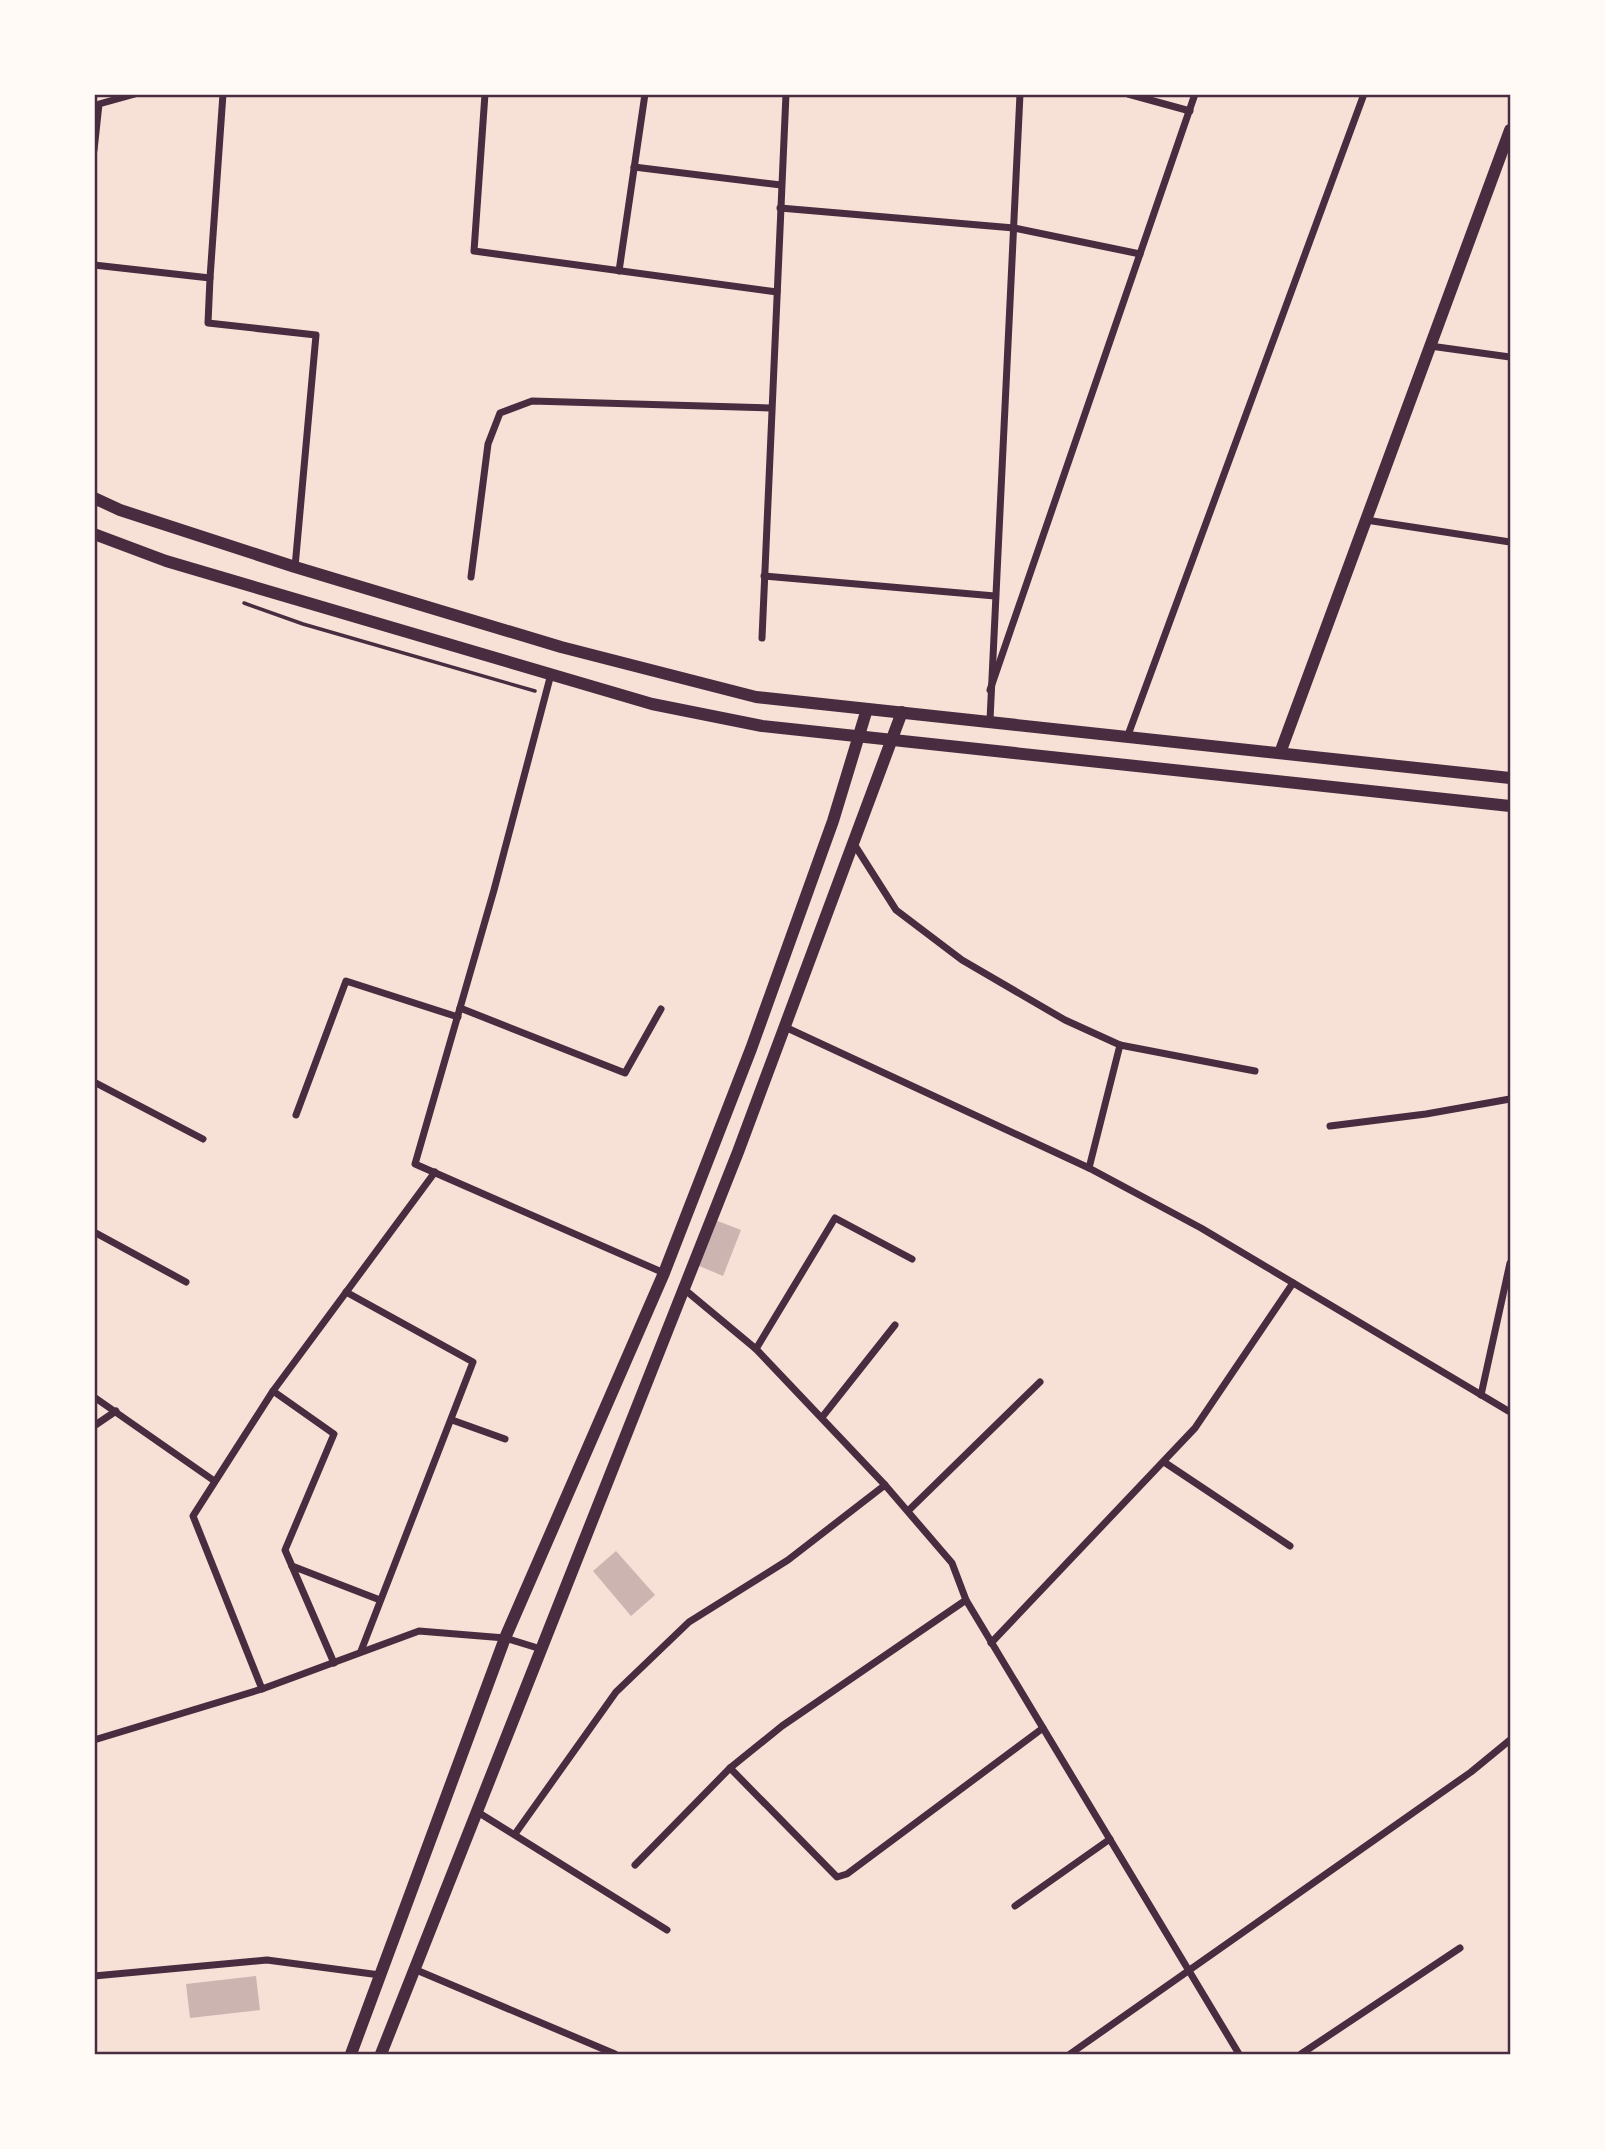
<svg xmlns="http://www.w3.org/2000/svg" width="1605" height="2149" font-family="Mulish,sans-serif">
<style>
.building{fill:#ccb4b1}
.lines{fill:none;stroke-linecap:round;stroke-linejoin:round}
.path{stroke:#4a2c40;stroke-width:3.5}
.minor{stroke:#4a2c40;stroke-width:7}
.tertiary{stroke:#4a2c40;stroke-width:12}
.neatline{fill:none;stroke:#4a2c40;stroke-width:2.5}
</style>
<rect width="100%" height="100%" fill="#f7e1d7"/>
<g class="building">
<polygon points="715,1220 741,1230 723,1276 697,1265"/>
<polygon points="616,1551 655,1595 631,1616 593,1571"/>
<polygon points="256,1976 260,2010 190,2018 186,1984"/>
</g>
<g class="lines">
<polyline class="path" points="244,603 303,624 535,691"/>
<g class="minor">
<polyline points="485,94 474,251 777,292"/>
<polyline points="1128,94 1190,111"/>
<polyline points="94,150 99,104 135,94"/>
<polyline points="634,167 781,185"/>
<polyline points="780,208 1014,228 1140,254"/>
<polyline points="94,265 210,278 208,323 316,335 295,567"/>
<polyline points="619,271 645,94"/>
<polyline points="210,278 223,94"/>
<polyline points="1430,346 1510,357"/>
<polyline points="1366,520 1510,542"/>
<polyline points="764,576 995,596"/>
<polyline points="471,577 488,444 500,413 532,401 771,408"/>
<polyline points="762,638 786,94"/>
<polyline points="551,674 494,890 415,1164 664,1273"/>
<polyline points="990,690 1195,94"/>
<polyline points="990,720 1020,94"/>
<polyline points="1128,735 1364,94"/>
<polyline points="854,844 896,910 962,960 1065,1020 1120,1045 1089,1168 1201,1228 1510,1412"/>
<polyline points="460,1008 625,1073 661,1009"/>
<polyline points="785,1027 1089,1168"/>
<polyline points="1120,1045 1255,1071"/>
<polyline points="94,1082 203,1139"/>
<polyline points="296,1115 346,981 458,1017"/>
<polyline points="1330,1126 1426,1114 1510,1099"/>
<polyline points="435,1172 273,1391 193,1516 262,1689 419,1631 505,1638 541,1649"/>
<polyline points="94,1232 186,1282"/>
<polyline points="684,1289 756,1349 885,1485"/>
<polyline points="346,1292 473,1362 361,1651"/>
<polyline points="756,1349 835,1218 912,1259"/>
<polyline points="273,1391 334,1434 285,1550 334,1663"/>
<polyline points="1481,1395 1510,1263"/>
<polyline points="94,1397 213,1480"/>
<polyline points="823,1416 895,1325"/>
<polyline points="452,1420 505,1439"/>
<polyline points="94,1426 116,1411"/>
<polyline points="1164,1462 1290,1546"/>
<polyline points="909,1510 1040,1382"/>
<polyline points="292,1566 380,1600"/>
<polyline points="991,1643 1195,1428 1293,1283"/>
<polyline points="94,1740 262,1689"/>
<polyline points="730,1768 837,1877 847,1874 1043,1728"/>
<polyline points="476,1811 667,1930"/>
<polyline points="515,1834 616,1692 689,1622 788,1560 885,1485 952,1563 966,1600 1239,2054"/>
<polyline points="635,1865 730,1768 782,1726 966,1600"/>
<polyline points="1015,1906 1110,1839"/>
<polyline points="414,1969 615,2054"/>
<polyline points="94,1976 267,1960 380,1975"/>
<polyline points="1070,2054 1471,1772 1510,1740"/>
<polyline points="1301,2054 1460,1948"/>
</g>
<g class="tertiary">
<polyline points="94,498 120,510 295,567 561,647 756,697 1510,778"/>
<polyline points="94,534 166,561 652,704 762,726 1510,806"/>
<polyline points="1280,753 1510,130"/>
<polyline points="351,2054 505,1638 664,1273 751,1049 833,821 867,709"/>
<polyline points="381,2054 738,1152 902,712"/>
</g>
</g>
<rect width="1605" height="2149" fill="none" stroke="#fffaf5" stroke-width="192"/>
<rect x="96" y="96" width="1413" height="1957" class="neatline"/>
</svg>
